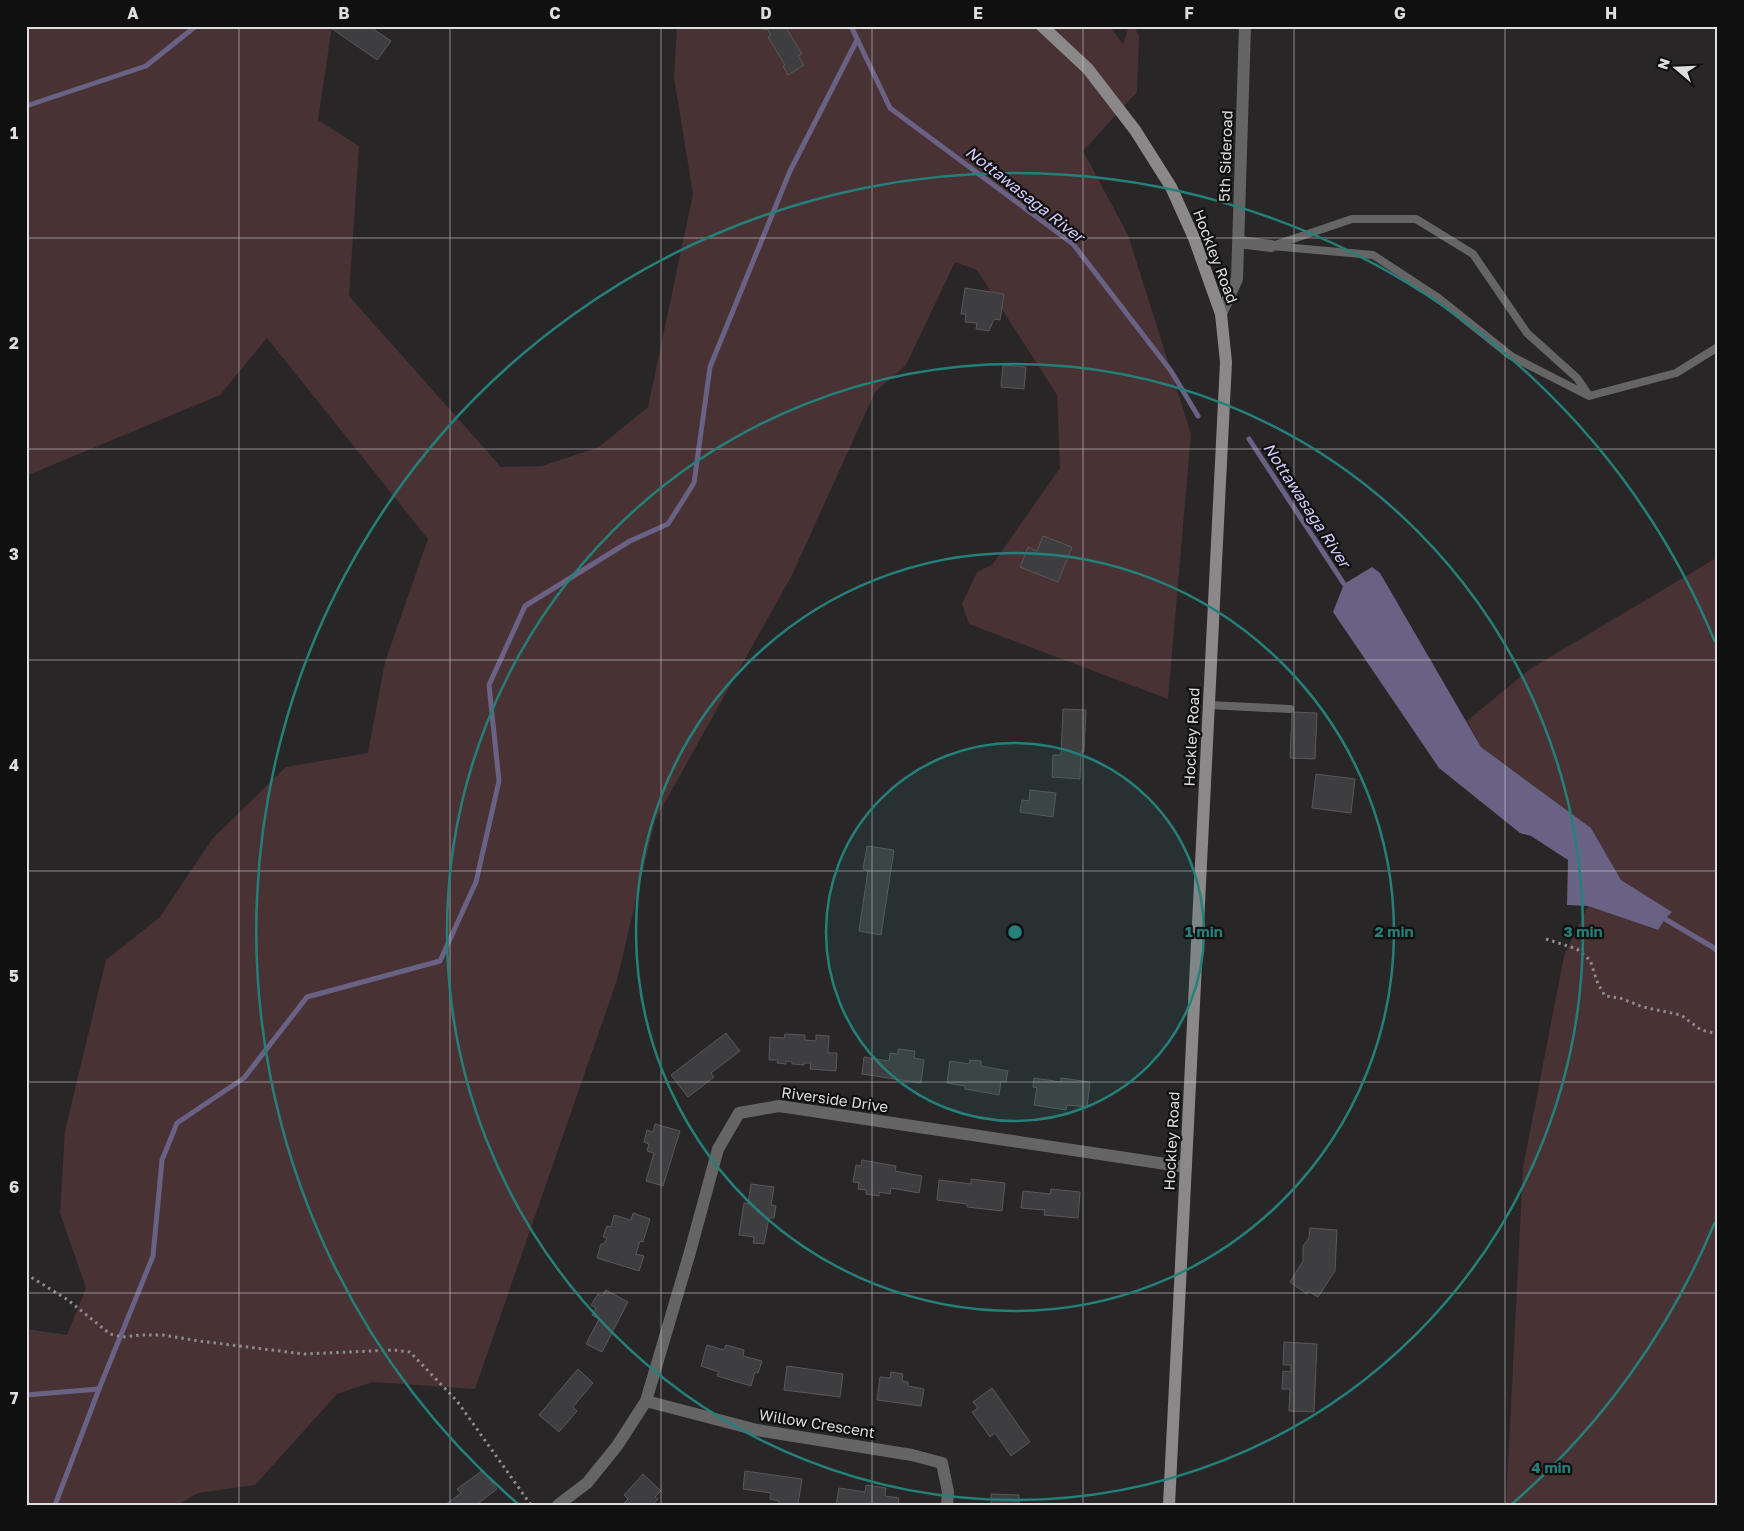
<svg xmlns="http://www.w3.org/2000/svg" width="1744" height="1531" font-family="'Golos Text',sans-serif">
<style>
.green{fill:#493234}
.water{fill:#696284}
.lines{fill:none;stroke-linecap:round;stroke-linejoin:round}
.stream{stroke:#696284;stroke-width:5}
.building{fill:#3e3d3f;stroke:#595759}
.path{stroke:#8d8b8c;stroke-width:3;stroke-dasharray:2.5 4;stroke-linecap:butt}
.lane{stroke:#666565;stroke-width:8}
.street{stroke:#666565;stroke-width:12}
.secondary{stroke:#8a8888;stroke-width:12}
.grid{fill:none;stroke:#dfdedf;stroke-width:1;stroke-opacity:0.55}
.ring{fill:none;stroke:#248079;stroke-width:2.5}
.labels{text-anchor:middle;dominant-baseline:central;stroke-width:4.5;stroke-linejoin:round;paint-order:stroke}
.street-label{font-size:15px;fill:#dfdedf;stroke:#111010}
.water-label{font-size:16px;font-style:italic;fill:#d4cbfb;stroke:#111010}
.centre{fill:#248079;stroke:#111010;stroke-width:2.5}
.ring-label{font-size:15px;text-anchor:middle;font-weight:bold;fill:#248079;stroke:#111010;stroke-width:4.5;stroke-linejoin:round;paint-order:stroke}
.neatline{fill:none;stroke:#dfdedf;stroke-width:2}
.grid-label{font-size:16px;text-anchor:middle;font-weight:bold;fill:#dfdedf}
</style>
<rect width="100%" height="100%" fill="#292628"/>
<g class="green">
<polygon points="26,26 332,26 318,120 359,146 349,296 501,467 542,466 599,447 648,407 693,194 674,78 677,26 1109,26 1123,44 1129,26 1134,26 1139,36 1137,92 1083,151 1128,235 1191,434 1168,699 969,624 962,604 977,572 992,565 1060,468 1057,395 977,270 955,262 906,365 875,392 792,575 655,820 617,980 475,1389 373,1382 337,1394 255,1485 198,1493 177,1505 26,1505 26,1329 67,1335 86,1288 60,1213 65,1131 106,960 160,917 213,838 286,767 368,753 385,662 428,539 267,338 220,395 26,476"/>
<polygon points="1718,557 1718,1505 1506,1505 1523,1168 1564,956 1588,906 1657,930 1665,919 1672,912 1621,880 1591,828 1481,747 1467,721 1530,669"/>
</g>
<polygon class="water" points="1372,567 1380,573 1481,747 1591,828 1621,880 1672,912 1665,919 1658,930 1588,906 1567,905 1568,860 1531,836 1520,833 1439,768 1333,612 1344,584"/>
<g class="lines">
<g class="stream">
<polyline points="851,26 890,108 1073,244 1171,371 1198,416"/>
<polyline points="26,106 146,66 196,26"/>
<polyline points="1249,439 1344,584"/>
<polyline points="1665,919 1714,948 1718,952"/>
<polyline points="26,1395 99,1389"/>
<polyline points="55,1505 99,1389 153,1256 162,1160 177,1123 244,1078 307,997 440,961 476,882 499,781 489,685 525,606 630,541 668,524 694,483 710,367 790,171 857,40"/>
</g>
</g>
<g class="building">
<polygon points="320,26 369,26 391,41 377,60 331,28"/>
<polygon points="762,26 785,26 802,54 798,56 804,65 788,75 783,66 785,65 768,37 771,35 767,29 764,30"/>
<polygon points="965,288 1004,294 1000,320 994,319 989,331 976,329 977,323 965,322 966,314 961,314"/>
<polygon points="1003,365 1026,367 1024,389 1001,387"/>
<polygon points="1043,536 1072,547 1058,582 1020,567 1028,547 1037,551"/>
<polygon points="1063,709 1086,710 1084,752 1081,752 1080,779 1052,777 1053,755 1061,755"/>
<polygon points="1292,712 1317,713 1315,759 1290,758"/>
<polygon points="1316,774 1355,779 1351,813 1312,808"/>
<polygon points="1030,790 1056,793 1053,817 1020,812 1022,800 1029,801"/>
<polygon points="867,846 894,850 881,935 859,931 868,870 863,869"/>
<polygon points="726,1033 740,1051 711,1073 714,1077 688,1097 671,1075"/>
<polygon points="785,1034 805,1035 805,1040 816,1041 816,1035 829,1036 828,1053 837,1053 836,1071 810,1069 811,1063 804,1063 804,1065 792,1064 792,1062 786,1061 786,1064 777,1063 778,1060 769,1060 770,1037 784,1038"/>
<polygon points="898,1049 915,1051 914,1058 924,1060 921,1083 862,1074 864,1057 889,1061 890,1053 898,1054"/>
<polygon points="970,1060 981,1061 981,1066 1008,1071 1006,1082 1001,1081 999,1095 965,1089 965,1086 947,1083 950,1061 969,1064"/>
<polygon points="1034,1078 1061,1082 1061,1078 1090,1082 1087,1107 1067,1105 1066,1110 1034,1105 1037,1088 1033,1087"/>
<polygon points="655,1124 680,1131 663,1186 646,1181 654,1153 647,1151 649,1144 644,1142 647,1130 653,1132"/>
<polygon points="862,1160 896,1166 895,1171 922,1176 919,1193 891,1188 890,1194 879,1192 879,1196 866,1194 866,1190 858,1189 859,1183 853,1182 856,1165 861,1166"/>
<polygon points="971,1179 1005,1183 1002,1211 967,1207 967,1204 937,1200 939,1180 971,1184"/>
<polygon points="751,1184 774,1187 771,1205 776,1206 774,1218 769,1218 764,1244 753,1243 754,1237 739,1235 744,1203 748,1204"/>
<polygon points="1051,1189 1080,1192 1078,1218 1044,1215 1045,1210 1021,1208 1023,1191 1050,1194"/>
<polygon points="633,1213 650,1219 643,1242 640,1241 636,1254 644,1256 639,1271 597,1258 601,1244 604,1244 607,1238 603,1237 607,1226 611,1227 614,1215 631,1220"/>
<polygon points="1310,1228 1337,1230 1335,1271 1318,1297 1308,1291 1307,1294 1290,1282 1303,1261 1303,1246 1309,1238"/>
<polygon points="606,1290 628,1302 602,1352 586,1344 599,1319 592,1315 596,1308 591,1305 598,1294 602,1296"/>
<polygon points="1284,1342 1317,1344 1314,1412 1289,1411 1290,1389 1282,1389 1283,1371 1291,1372 1291,1365 1283,1365"/>
<polygon points="707,1345 724,1350 726,1345 744,1350 743,1356 762,1361 758,1373 755,1372 751,1386 717,1376 719,1372 701,1366"/>
<polygon points="787,1366 843,1374 840,1397 784,1390"/>
<polygon points="578,1369 593,1383 573,1407 577,1411 559,1432 539,1415"/>
<polygon points="891,1372 903,1374 902,1381 908,1382 908,1386 924,1389 921,1406 877,1400 880,1377 890,1378"/>
<polygon points="992,1388 1030,1442 1011,1456 995,1433 990,1437 972,1412 978,1408 973,1402"/>
<polygon points="483,1470 497,1489 476,1505 445,1505 461,1493 457,1489"/>
<polygon points="745,1471 802,1479 798,1504 791,1503 790,1505 778,1505 779,1501 770,1499 771,1493 743,1489"/>
<polygon points="643,1474 661,1491 655,1497 658,1499 652,1505 622,1505 628,1499 624,1495"/>
<polygon points="866,1485 886,1488 885,1496 899,1498 898,1505 836,1505 839,1488 865,1492"/>
<polygon points="991,1494 1019,1495 1019,1505 991,1505"/>
</g>
<g class="lines">
<g class="path">
<polyline points="1546,939 1577,949 1590,960 1598,984 1605,996 1620,998 1643,1007 1681,1015 1701,1030 1718,1034"/>
<polyline points="26,1274 68,1300 110,1334 123,1337 140,1335 163,1335 199,1341 304,1354 394,1350 410,1352 457,1401 531,1505"/>
</g>
<g class="lane">
<polyline points="1275,245 1352,219 1416,219 1473,254 1527,333 1577,378 1588,394"/>
<polyline points="1271,246 1373,255 1437,297 1511,356 1589,396 1676,373 1718,347"/>
<polyline points="1208,705 1290,709"/>
</g>
<g class="street">
<polyline points="1239,242 1271,246"/>
<polyline points="1221,314 1237,279 1245,26"/>
<polyline points="646,1401 757,1430 912,1455 942,1463 948,1492 947,1505"/>
<polyline points="558,1505 587,1483 617,1446 646,1401 690,1252 718,1149 739,1113 779,1106 1186,1167"/>
</g>
<polyline class="secondary" points="1042,26 1088,69 1135,130 1171,187 1194,238 1221,314 1226,362 1169,1505"/>
</g>
<path class="grid" d="M239,26V1505M450,26V1505M661,26V1505M872,26V1505M1083,26V1505M1294,26V1505M1505,26V1505M26,238H1718M26,449H1718M26,660H1718M26,871H1718M26,1082H1718M26,1293H1718"/>
<circle cx="1015" cy="932" r="189" fill="#248079" fill-opacity=".12"/>
<g class="ring">
<circle cx="1015" cy="932" r="189"/>
<circle cx="1015" cy="932" r="379"/>
<circle cx="1015" cy="932" r="568"/>
<path d="M1715 1222A758 758 0 0 1 1512 1504M518 1504A758 758 0 1 1 1715 642"/>
</g>
<g class="labels">
<g class="street-label">
<text transform="translate(1225 156) rotate(-88)">5th Sideroad</text>
<text transform="translate(1216 256) rotate(69)">Hockley Road</text>
<text transform="translate(1191 737) rotate(-87)">Hockley Road</text>
<text transform="translate(835 1099) rotate(8)">Riverside Drive</text>
<text transform="translate(1171 1141) rotate(-87)">Hockley Road</text>
<text transform="translate(817 1423) rotate(9)">Willow Crescent</text>
</g>
<g class="water-label">
<text transform="translate(1025 194) rotate(38)">Nottawasaga River</text>
<text transform="translate(1307 505) rotate(57)">Nottawasaga River</text>
</g>
</g>
<circle cx="1015" cy="932" r="8" class="centre"/>
<g class="ring-label">
<text x="1204" y="937">1 min</text>
<text x="1394" y="937">2 min</text>
<text x="1583" y="937">3 min</text>
<text x="1551" y="1473">4 min</text>
</g>
<rect width="1744" height="1531" fill="none" stroke="#111010" stroke-width="55"/>
<g transform="translate(1676 68) rotate(289)" stroke="#111010" stroke-width="4" paint-order="stroke">
<path d="M0-4L9 19L0 12L-9 19Z" fill="#dfdedf"/>
<text y="-8" font-size="14" font-weight="bold" text-anchor="middle" fill="#dfdedf">N</text>
</g>
<rect x="28" y="28" width="1688" height="1476" class="neatline"/>
<g class="grid-label">
<text x="133" y="19">A</text>
<text x="344" y="19">B</text>
<text x="555" y="19">C</text>
<text x="766" y="19">D</text>
<text x="978" y="19">E</text>
<text x="1189" y="19">F</text>
<text x="1400" y="19">G</text>
<text x="1611" y="19">H</text>
<text x="14" y="139">1</text>
<text x="14" y="349">2</text>
<text x="14" y="560">3</text>
<text x="14" y="771">4</text>
<text x="14" y="982">5</text>
<text x="14" y="1193">6</text>
<text x="14" y="1404">7</text>
</g>
</svg>
